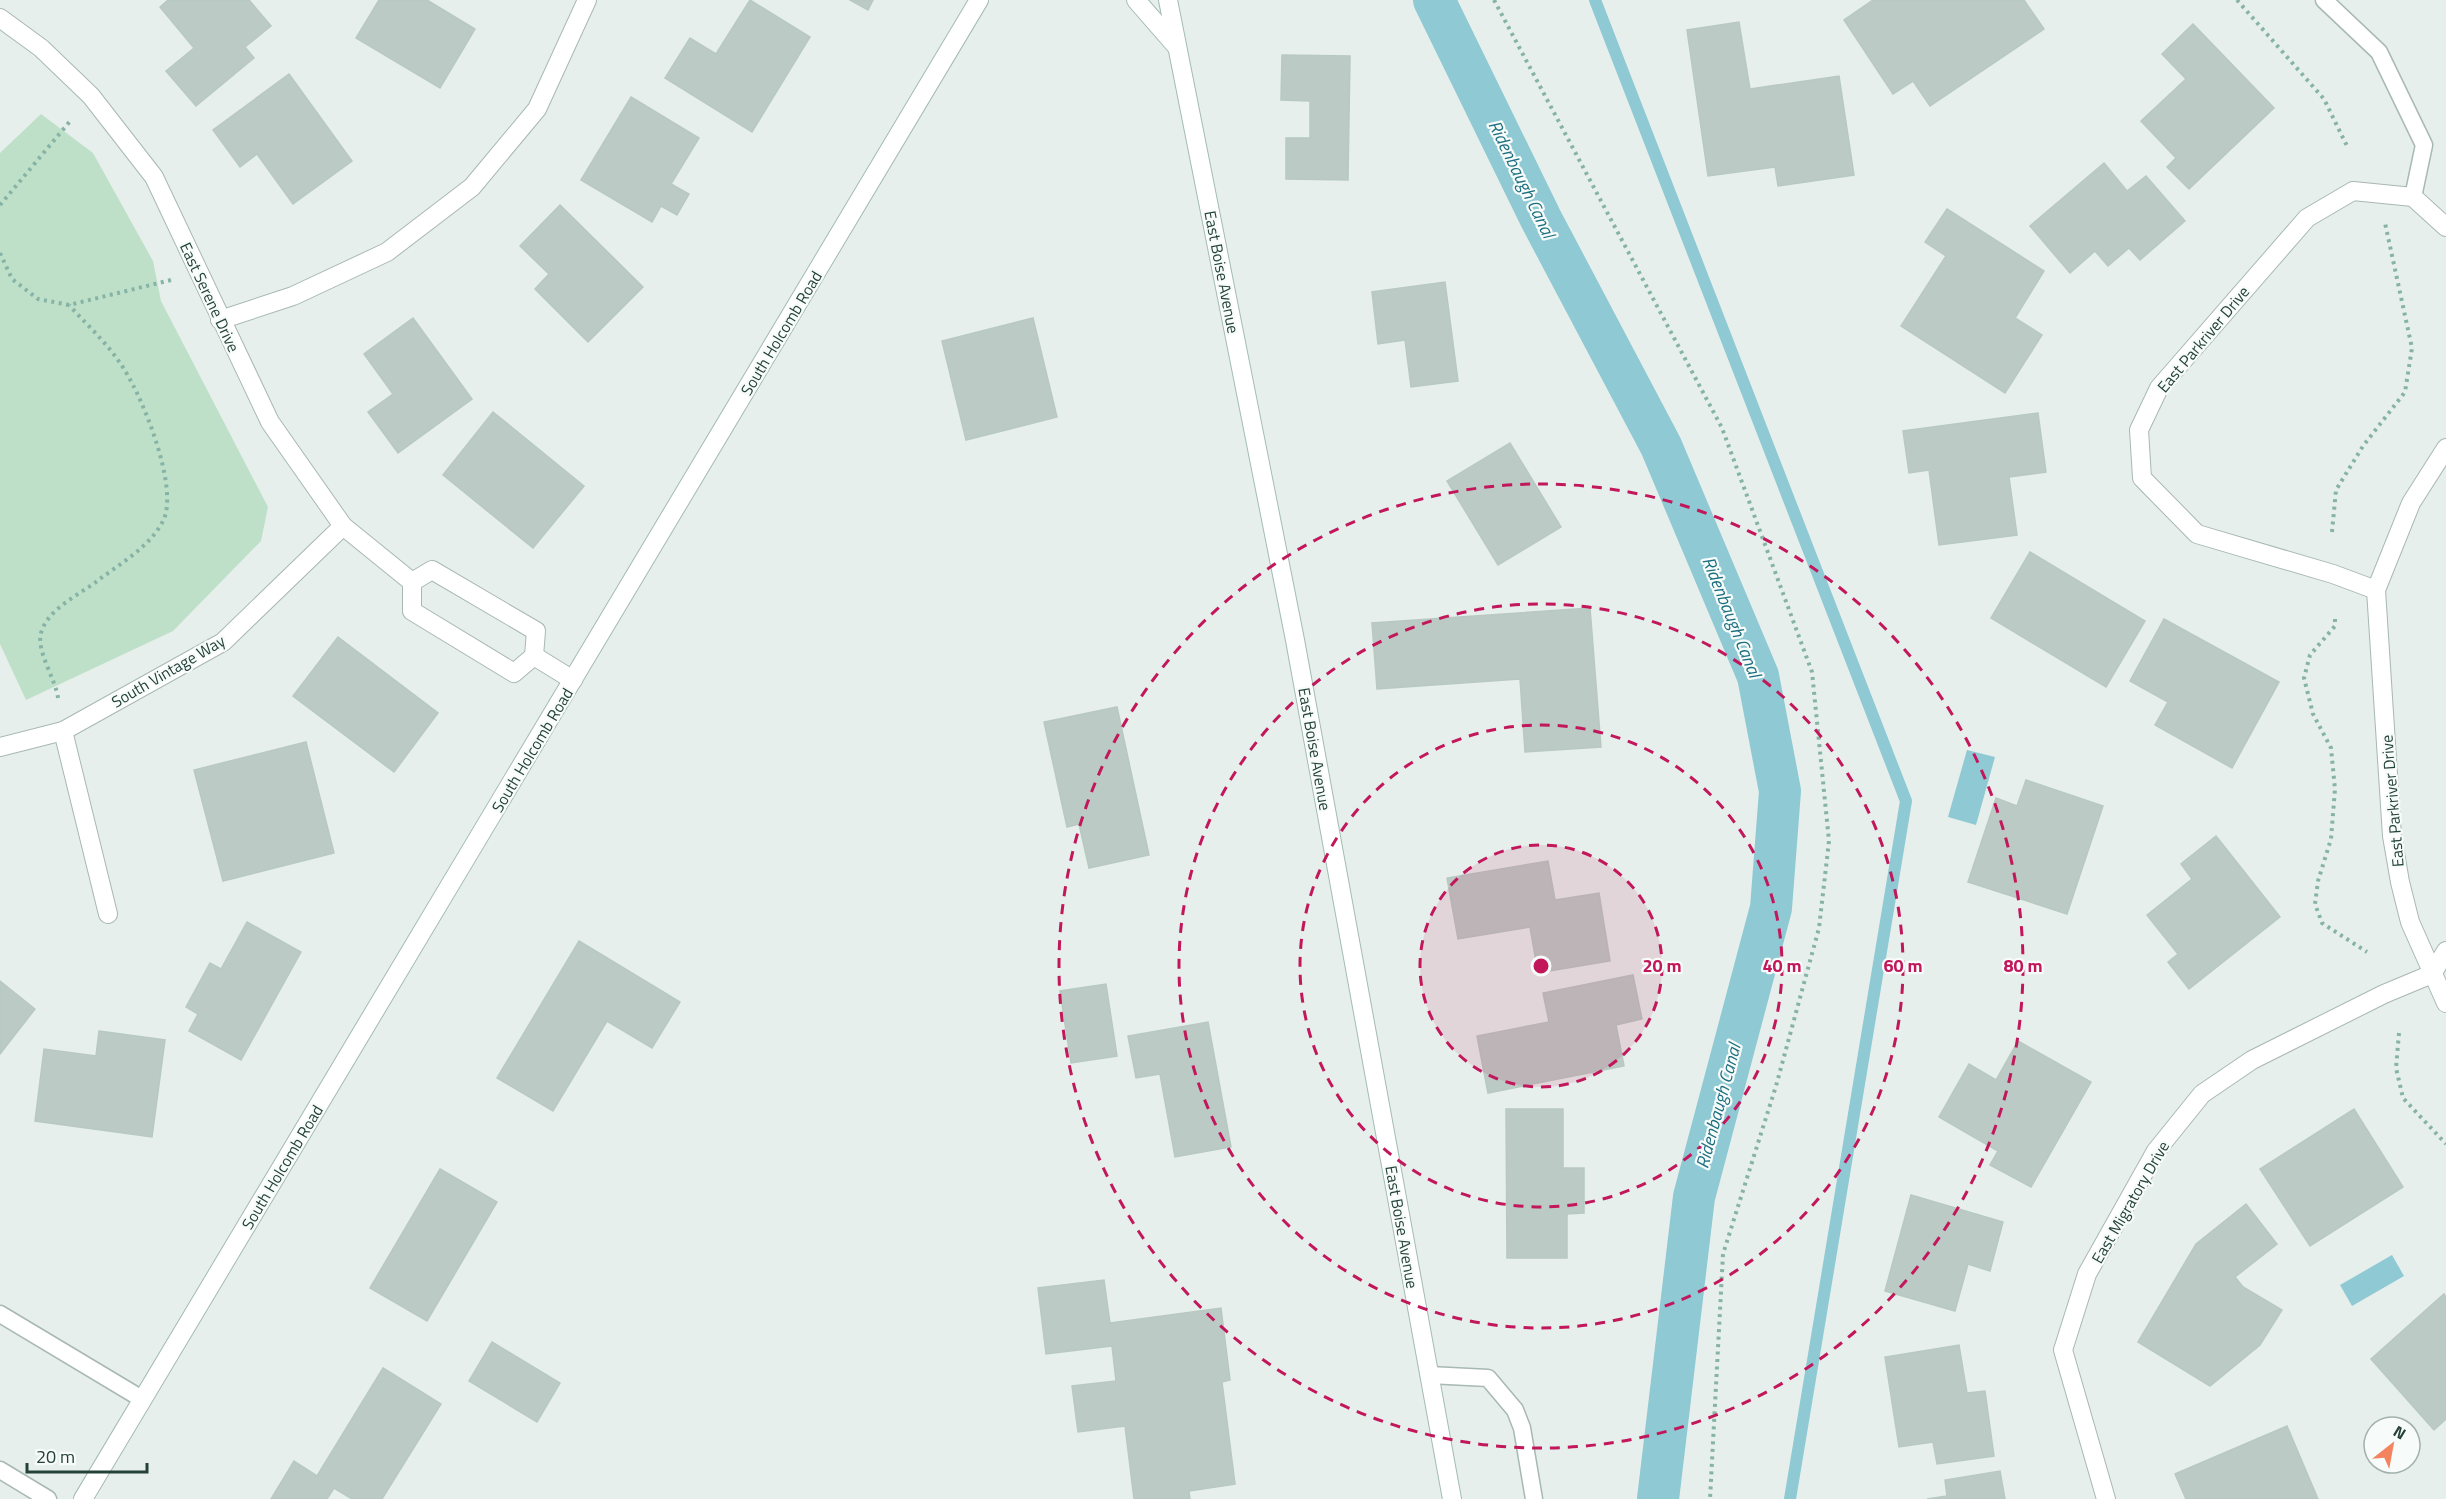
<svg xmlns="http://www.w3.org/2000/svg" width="2446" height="1499" font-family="'Titillium Web',sans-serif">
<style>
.green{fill:#bfe0c8}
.water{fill:#8ec9d4}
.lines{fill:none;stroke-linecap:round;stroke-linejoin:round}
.stream{stroke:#8ec9d4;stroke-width:12}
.canal{stroke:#8ec9d4;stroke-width:42}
.building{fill:#bbcac4;stroke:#b8c9c2;stroke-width:1.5}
.lane-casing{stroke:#a8b8b2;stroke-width:19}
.street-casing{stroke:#a8b8b2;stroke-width:20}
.secondary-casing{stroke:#a4bbb3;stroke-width:20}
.path{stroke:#86b3a5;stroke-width:4;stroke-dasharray:3 4.5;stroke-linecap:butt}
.lane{stroke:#fff;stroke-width:16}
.street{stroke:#fff;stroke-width:18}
.secondary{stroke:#fff;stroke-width:18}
.ring{fill:none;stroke:#c2185b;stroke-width:3;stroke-dasharray:10 8}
.labels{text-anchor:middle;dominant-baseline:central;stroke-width:4.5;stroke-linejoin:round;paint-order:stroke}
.street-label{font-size:16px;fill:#24423a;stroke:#f7fbf9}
.water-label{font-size:18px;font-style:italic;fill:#1c6f80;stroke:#f7fbf9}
.centre{fill:#c2185b;stroke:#f7fbf9;stroke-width:3}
.ring-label{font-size:18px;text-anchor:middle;font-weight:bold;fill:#c2185b;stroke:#f7fbf9;stroke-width:4.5;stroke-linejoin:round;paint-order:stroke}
</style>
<rect width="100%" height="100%" fill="#e6efeb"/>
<polygon class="green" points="41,114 93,153 153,261 161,301 268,507 261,541 173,631 26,700 0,644 0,153"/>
<g class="water">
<polygon points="1967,750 1995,757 1976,825 1948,817"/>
<polygon points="2392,1255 2404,1276 2352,1306 2340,1285"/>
</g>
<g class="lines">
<polyline class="stream" points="1595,0 1906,801 1790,1499"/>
<polyline class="canal" points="1434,0 1541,219 1661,446 1758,676 1780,791 1771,908 1694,1197 1658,1499"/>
</g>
<g class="building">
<polygon points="168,0 249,0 271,26 245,47 254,58 196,106 166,71 194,48 160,7"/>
<polygon points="379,0 427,0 475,29 440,88 356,38"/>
<polygon points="750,0 810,37 752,132 665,78 690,38 716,54"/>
<polygon points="850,0 873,0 868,10"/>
<polygon points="2024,0 2044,29 1930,106 1913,81 1893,94 1844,20 1873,0"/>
<polygon points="1739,22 1750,89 1839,76 1854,175 1778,186 1775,167 1708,176 1687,30"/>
<polygon points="2193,24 2274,108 2189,189 2167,167 2176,158 2141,121 2186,79 2162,54"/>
<polygon points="1282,55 1350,56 1348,180 1286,179 1286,138 1310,138 1310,101 1281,100"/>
<polygon points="289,74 352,161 293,204 257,154 240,167 213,130"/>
<polygon points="631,97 699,138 671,184 689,194 677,215 661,206 652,222 581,180"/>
<polygon points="2104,163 2127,191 2146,176 2185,221 2140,260 2129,248 2108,266 2095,251 2070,273 2030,226"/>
<polygon points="560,205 643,287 588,342 535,289 549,274 520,246"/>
<polygon points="1947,209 2044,271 2015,318 2042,335 2005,393 1901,326 1946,256 1925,242"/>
<polygon points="1445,282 1458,381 1411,387 1405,340 1378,344 1372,292"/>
<polygon points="413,318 472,399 398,453 368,412 393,394 364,354"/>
<polygon points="1033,318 1057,417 966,440 942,341"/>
<polygon points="493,412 584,486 533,548 443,475"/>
<polygon points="2038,413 2046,472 2009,477 2017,535 1939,545 1929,470 1909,473 1903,431"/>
<polygon points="1510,443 1561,527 1498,565 1447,481"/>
<polygon points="2030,552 2145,621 2106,687 1991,618"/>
<polygon points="1590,608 1601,747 1525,752 1520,679 1377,689 1372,623"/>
<polygon points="2164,619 2279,682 2232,768 2155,725 2168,702 2130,681"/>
<polygon points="338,637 438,713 394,772 293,696"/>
<polygon points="1117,707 1149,855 1089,868 1079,824 1067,827 1044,722"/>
<polygon points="306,742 334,853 223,881 194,770"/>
<polygon points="2026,780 2103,806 2067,914 1968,882 1996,798 2017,806"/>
<polygon points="2216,836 2280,917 2189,989 2168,962 2178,954 2147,915 2192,879 2181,864"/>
<polygon points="1548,861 1555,900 1599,893 1610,961 1538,973 1530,927 1458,939 1447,878"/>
<polygon points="247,922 301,952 241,1060 189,1031 198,1014 186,1007 210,963 221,969"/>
<polygon points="579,941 680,1002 652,1048 607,1021 553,1111 497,1078"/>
<polygon points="1633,975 1642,1019 1616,1025 1624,1066 1488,1093 1477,1036 1549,1022 1543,993"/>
<polygon points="0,981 35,1009 0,1054"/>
<polygon points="1106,984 1117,1056 1071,1063 1060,991"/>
<polygon points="1208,1022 1231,1147 1175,1157 1160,1074 1136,1078 1128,1036"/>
<polygon points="99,1031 165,1040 152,1137 35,1121 44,1049 96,1056"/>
<polygon points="2018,1041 2091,1082 2031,1187 1990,1165 1998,1151 1939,1117 1969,1064 1996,1080"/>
<polygon points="1506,1109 1563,1109 1563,1168 1584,1168 1584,1213 1567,1214 1567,1258 1507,1258"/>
<polygon points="2354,1109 2403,1187 2310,1246 2260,1169"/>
<polygon points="440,1169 497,1202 427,1321 370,1288"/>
<polygon points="1911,1195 2003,1222 1990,1271 1968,1264 1955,1311 1885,1291"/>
<polygon points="2246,1204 2277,1244 2235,1277 2243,1287 2282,1310 2260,1345 2210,1386 2138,1342 2196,1244"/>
<polygon points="1104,1280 1110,1323 1221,1308 1230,1380 1222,1382 1235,1484 1189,1491 1190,1499 1134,1499 1125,1426 1078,1432 1072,1386 1116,1381 1112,1346 1046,1354 1038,1288"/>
<polygon points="2444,1294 2446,1297 2446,1419 2434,1430 2371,1359"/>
<polygon points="492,1342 560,1383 537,1422 469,1381"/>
<polygon points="1959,1345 1967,1393 1985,1391 1994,1456 1937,1464 1933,1442 1899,1447 1885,1357"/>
<polygon points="383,1368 441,1404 382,1499 352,1499 334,1488 327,1499 271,1499 294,1461 317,1476"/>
<polygon points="2287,1426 2318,1499 2186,1499 2175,1474"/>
<polygon points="2000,1471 2005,1499 1927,1499 1947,1496 1945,1480"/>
</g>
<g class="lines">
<g class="lane-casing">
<g id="lane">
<polyline points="2324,0 2379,52 2424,145 2413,197"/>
<polyline points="0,1314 142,1399"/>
<polyline points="1429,1375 1488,1378 1515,1410 1522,1428 1534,1499"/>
<polyline points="0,1470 48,1499"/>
</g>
</g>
<g class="street-casing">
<g id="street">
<polyline points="0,18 41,48 91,96 154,177 270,422 343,526 412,582"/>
<polyline points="220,320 293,296 387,252 472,187 537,109 587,0"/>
<polyline points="2446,448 2411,503 2376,590 2392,836 2400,882 2410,922 2446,1003"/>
<polygon points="432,570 536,631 534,656 514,673 412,611 412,582"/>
<polyline points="2376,590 2333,574 2197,534 2142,478 2139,430 2159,388 2307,218 2353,191 2413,197 2446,227"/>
<polyline points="534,656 573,680"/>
<polyline points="63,731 108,914"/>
<polyline points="0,747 63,731 223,642 343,526"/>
<polyline points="2432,974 2446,951"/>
<polyline points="2106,1499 2063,1350 2087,1274 2156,1151 2202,1094 2252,1060 2384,994 2432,974"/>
</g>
</g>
<g class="secondary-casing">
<g id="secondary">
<polyline points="1136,0 1176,46"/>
<polyline points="1168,0 1295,640 1452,1499"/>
<polyline points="83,1499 979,0"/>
</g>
</g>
<g class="path">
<polyline points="1494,0 1722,428 1812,672 1829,841 1819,928 1776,1086 1723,1254 1710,1499"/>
<polyline points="2237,0 2324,99 2348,148"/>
<polyline points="0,205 71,120"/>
<polyline points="0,253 12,279 38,299 69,305 171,280"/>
<polyline points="2332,532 2336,490 2363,446 2405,392 2412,348 2385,223"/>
<polyline points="2335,619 2335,626 2310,655 2304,678 2313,714 2331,748 2335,789 2331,839 2318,881 2315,904 2322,923 2367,952"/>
<path d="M58,698C56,680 36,651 41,633C47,610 78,595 96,582C119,564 149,548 163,521C180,488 141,392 120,363C106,342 86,324 69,305"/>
<polyline points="2399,1033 2396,1068 2403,1098 2446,1144"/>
</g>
<use href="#lane" class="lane"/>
<use href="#street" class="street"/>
<use href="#secondary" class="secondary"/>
</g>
<circle cx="1541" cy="966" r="121" fill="#c2185b" fill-opacity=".12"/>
<g class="ring">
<circle cx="1541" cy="966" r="121"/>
<circle cx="1541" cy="966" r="241"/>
<circle cx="1541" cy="966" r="362"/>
<circle cx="1541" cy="966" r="482"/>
</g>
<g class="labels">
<g class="street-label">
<text transform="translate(1222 272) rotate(79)">East Boise Avenue</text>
<text transform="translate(210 297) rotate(65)">East Serene Drive</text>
<text transform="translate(781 333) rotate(-59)">South Holcomb Road</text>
<text transform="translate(2203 339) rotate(-50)">East Parkriver Drive</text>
<text transform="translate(168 671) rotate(-30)">South Vintage Way</text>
<text transform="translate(1315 749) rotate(80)">East Boise Avenue</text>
<text transform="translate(532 750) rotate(-59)">South Holcomb Road</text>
<text transform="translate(2392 801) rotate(-95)">East Parkriver Drive</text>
<text transform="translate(282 1167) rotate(-59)">South Holcomb Road</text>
<text transform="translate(2130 1202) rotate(-60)">East Migratory Drive</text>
<text transform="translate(1402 1227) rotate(80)">East Boise Avenue</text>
</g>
<g class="water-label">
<text transform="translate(1522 179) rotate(64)">Ridenbaugh Canal</text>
<text transform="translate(1732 617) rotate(68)">Ridenbaugh Canal</text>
<text transform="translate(1718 1106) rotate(-75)">Ridenbaugh Canal</text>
</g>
</g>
<circle cx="1541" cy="966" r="9" class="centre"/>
<g class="ring-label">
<text x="1662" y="972">20 m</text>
<text x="1782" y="972">40 m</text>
<text x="1903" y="972">60 m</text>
<text x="2023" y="972">80 m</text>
</g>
<g transform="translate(2392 1445) rotate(31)"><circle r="28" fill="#f7fbf9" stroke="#a3b1ad" stroke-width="1.5"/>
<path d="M0-4.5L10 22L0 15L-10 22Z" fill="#f4845f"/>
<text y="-9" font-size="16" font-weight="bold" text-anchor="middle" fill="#24423a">N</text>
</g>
<path d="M27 1463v9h120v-9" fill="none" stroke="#24423a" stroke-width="3"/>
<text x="36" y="1463" font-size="18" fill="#24423a" stroke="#f7fbf9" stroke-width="4.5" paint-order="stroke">20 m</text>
</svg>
